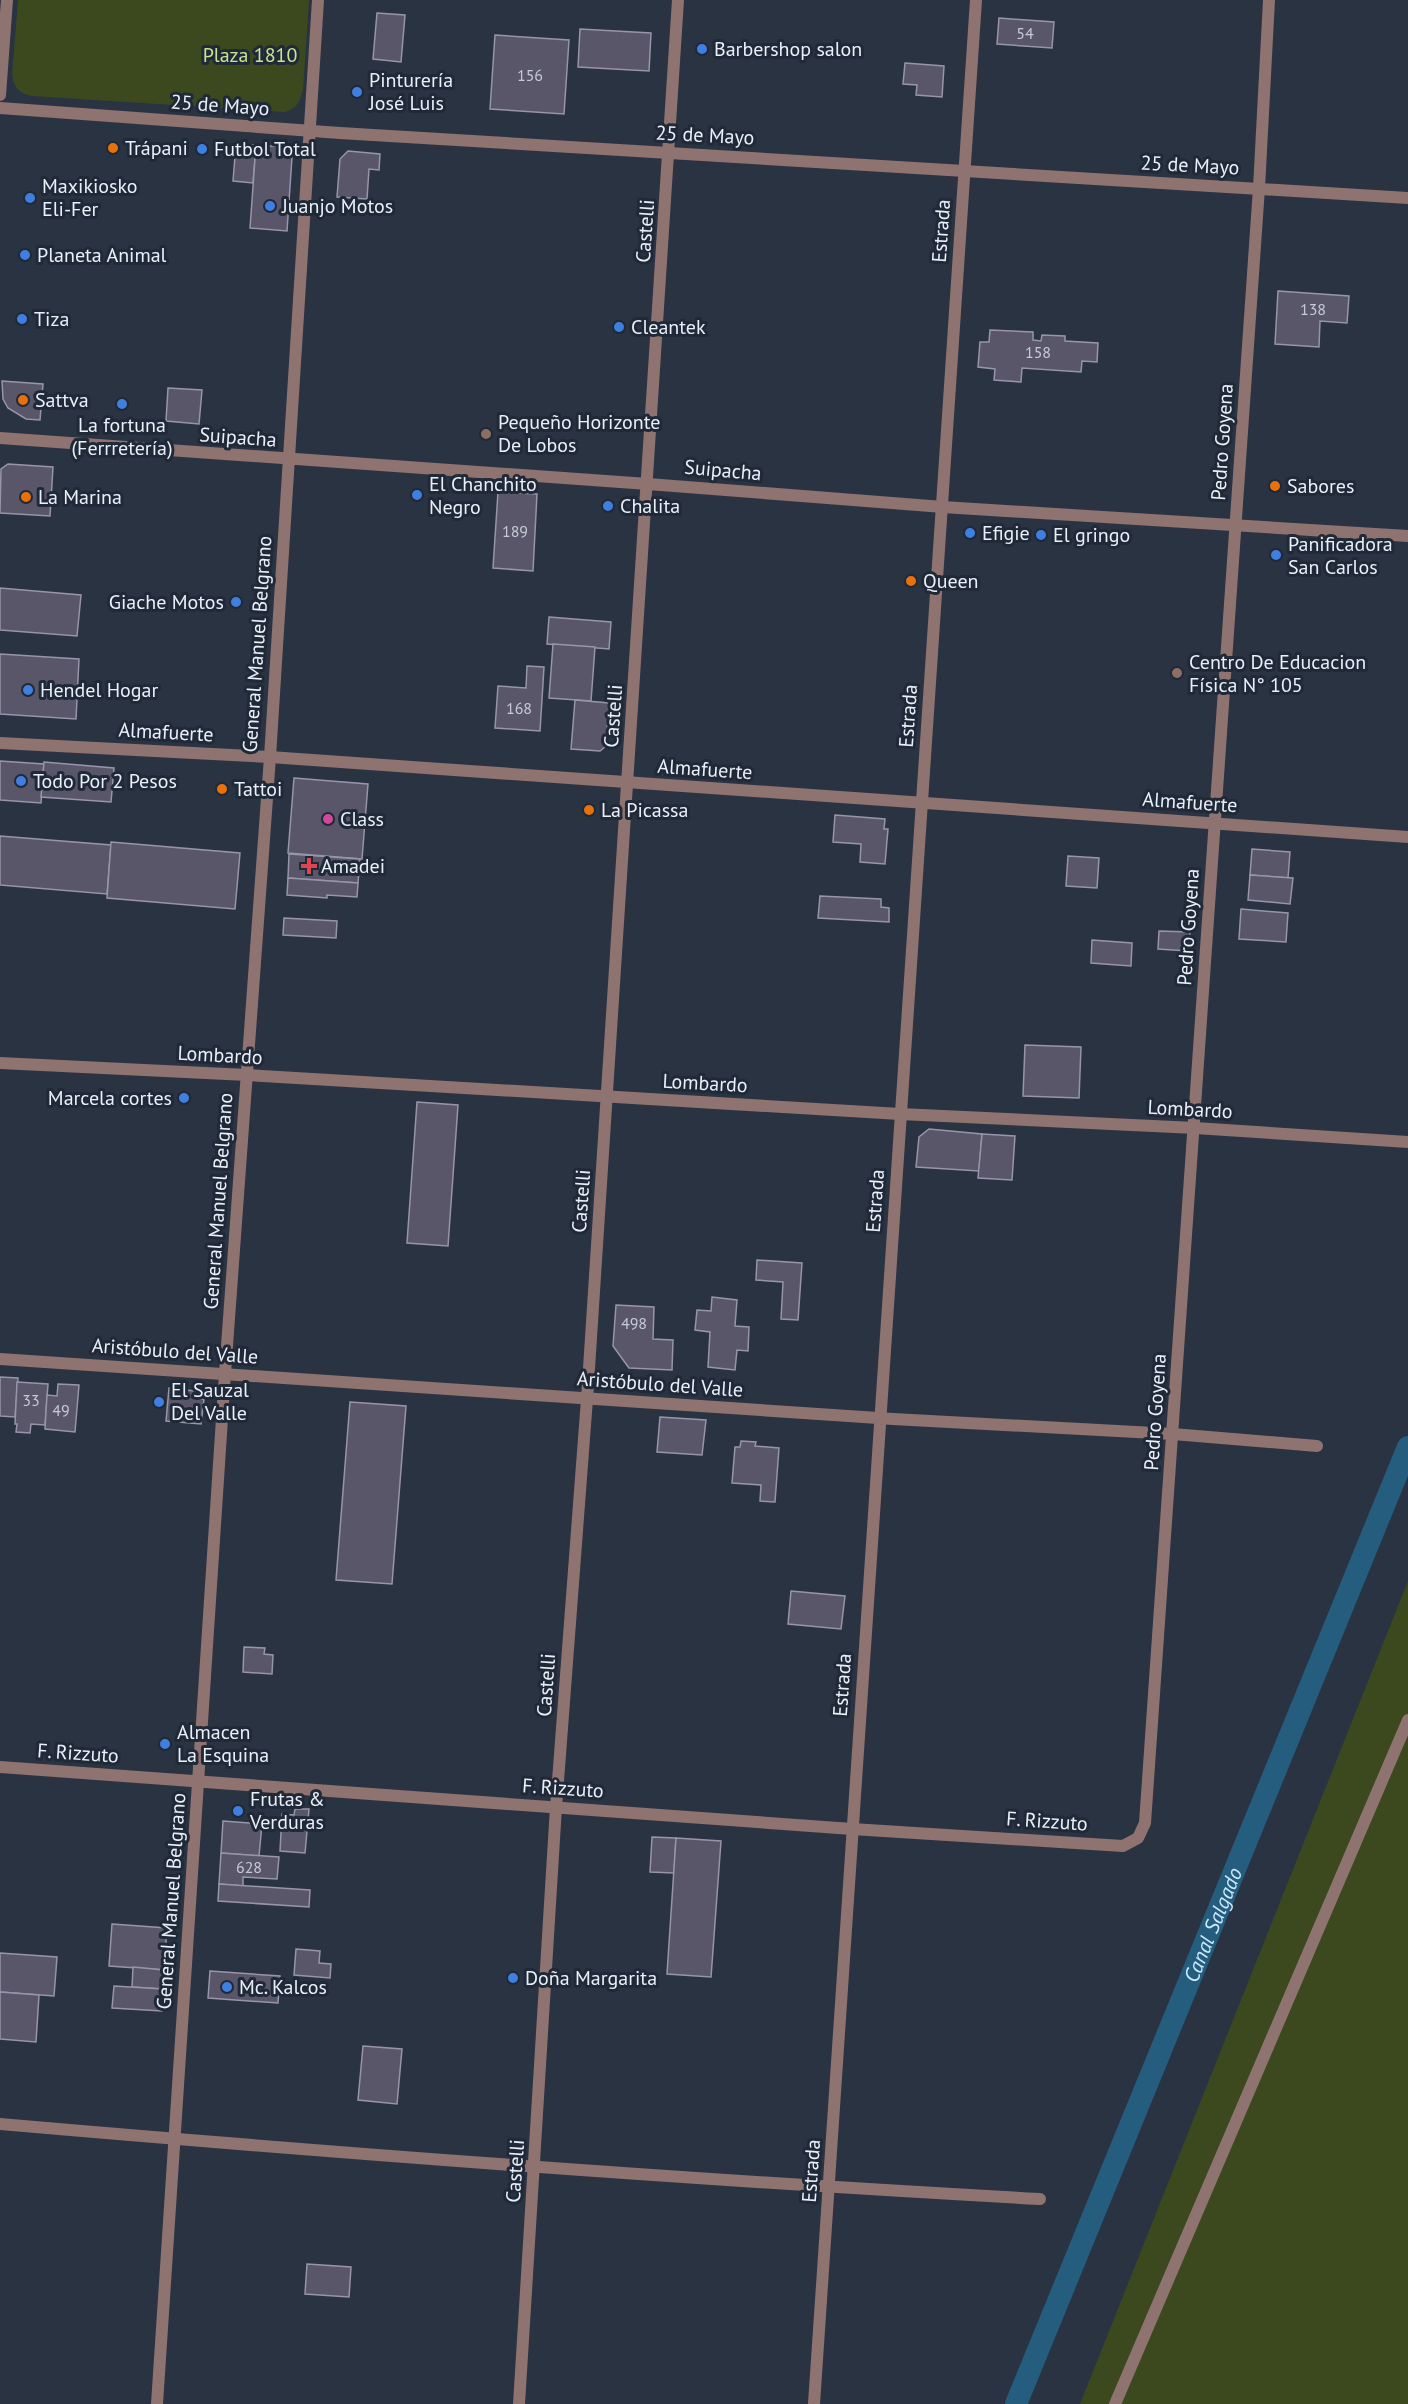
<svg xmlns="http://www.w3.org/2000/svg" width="1408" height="2404" font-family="'PT Sans',sans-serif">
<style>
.green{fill:#3c491f}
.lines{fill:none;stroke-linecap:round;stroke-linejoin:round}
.canal{stroke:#255d7e;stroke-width:22}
.building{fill:#585668;stroke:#9795a9;stroke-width:1.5}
.street{stroke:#8f7370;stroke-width:12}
.shop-dot{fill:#3f7fe0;stroke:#202937;stroke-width:2}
.food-dot{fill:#e8710a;stroke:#202937;stroke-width:2}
.education-dot{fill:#8d6e63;stroke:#202937;stroke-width:2}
.hotel-dot{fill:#d1479c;stroke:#202937;stroke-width:2}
.health-dot{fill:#e0444e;stroke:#202937;stroke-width:2}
.labels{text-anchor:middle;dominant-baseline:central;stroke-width:6;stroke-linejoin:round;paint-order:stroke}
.number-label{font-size:16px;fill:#c6cad6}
.poi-label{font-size:20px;fill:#eaf0fa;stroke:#202937;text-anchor:start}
.park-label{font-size:20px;fill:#c8e392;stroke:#202937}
.street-label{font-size:20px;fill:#eaf0fa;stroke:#202937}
.water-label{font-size:21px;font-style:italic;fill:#cae9ff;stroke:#202937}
</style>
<rect width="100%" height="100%" fill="#2a3342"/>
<g class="green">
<path d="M18,0H309L303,89C300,102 297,108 285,112L32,96C19,93 15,89 12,75Z"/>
<polygon points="1408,1581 1408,2404 1080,2404"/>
</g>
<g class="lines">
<path class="canal" id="s1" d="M1016,2404L1408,1447"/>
</g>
<g class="building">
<polygon points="377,13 405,15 401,62 373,59"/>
<polygon points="999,18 1054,22 1052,48 997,44"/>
<polygon points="580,29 651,33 649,71 578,67"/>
<polygon points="495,35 569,40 564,114 490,109"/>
<polygon points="905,63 944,66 942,97 916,95 917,85 903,84"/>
<polygon points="236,144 256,145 253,183 233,181"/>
<polygon points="256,145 284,147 292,157 287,231 250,228"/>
<polygon points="348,151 380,154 379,170 369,169 367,199 337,197 340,159"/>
<polygon points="1278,291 1349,296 1347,323 1320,321 1319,347 1275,344"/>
<polygon points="990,330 1033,332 1033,340 1041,341 1042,335 1065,336 1065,341 1098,343 1097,362 1082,361 1081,372 1022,368 1021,382 994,380 995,369 978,367 980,342 989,342"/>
<polygon points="2,381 43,384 40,420 26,419 8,408 3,399"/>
<polygon points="168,388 202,390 199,424 166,421"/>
<polygon points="8,464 53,467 50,516 0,513 1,469"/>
<polygon points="498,492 537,494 533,571 493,568"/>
<polygon points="0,588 81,595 77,636 0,630"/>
<polygon points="549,617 611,622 609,649 547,644"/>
<polygon points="553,644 595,647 591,701 549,698"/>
<polygon points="0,654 79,659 76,719 0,714"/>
<polygon points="527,666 544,667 540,731 495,728 498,686 526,688"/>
<polygon points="575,700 609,703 606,746 600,751 571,749"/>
<polygon points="0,761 44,764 41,803 0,800"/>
<polygon points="44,762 114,768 111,802 41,797"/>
<polygon points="294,778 368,784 362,859 288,853"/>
<polygon points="835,815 885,819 884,829 888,829 885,864 860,862 861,844 833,842"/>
<polygon points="0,836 111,845 107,894 0,885"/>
<polygon points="111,842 240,853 235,909 107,898"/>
<polygon points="1252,849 1290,852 1288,878 1250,875"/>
<polygon points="289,854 360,859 358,883 288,878"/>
<polygon points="1068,856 1099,858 1097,888 1066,886"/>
<polygon points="1250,875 1293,878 1290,904 1248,900"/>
<polygon points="288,878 358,883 357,897 327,895 327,898 287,895"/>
<polygon points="820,896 881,899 881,907 889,908 889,922 818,918"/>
<polygon points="1241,909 1288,913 1286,942 1239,939"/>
<polygon points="284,918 337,921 336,938 283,935"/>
<polygon points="1159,931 1190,932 1188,951 1158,949"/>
<polygon points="1092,940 1132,943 1131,966 1091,963"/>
<polygon points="1025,1045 1081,1047 1079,1098 1023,1096"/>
<polygon points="417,1102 458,1105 448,1246 407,1243"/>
<polygon points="929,1129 982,1134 979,1171 916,1167 919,1137"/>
<polygon points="982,1134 1015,1136 1012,1180 978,1178"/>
<polygon points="757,1260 802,1263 798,1320 781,1319 783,1282 756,1280"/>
<polygon points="712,1297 737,1300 735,1326 749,1327 748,1351 737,1350 735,1370 708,1367 710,1332 695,1330 697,1310 711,1311"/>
<polygon points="616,1305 654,1307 653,1339 673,1340 672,1370 629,1368 613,1346"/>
<polygon points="0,1377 18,1378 15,1417 0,1416"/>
<polygon points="17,1382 48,1384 45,1425 31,1424 30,1433 16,1432 17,1424 15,1424"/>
<polygon points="58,1384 79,1385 75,1432 45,1429 47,1395 57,1396"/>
<polygon points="169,1388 195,1391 195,1399 204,1399 201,1424 166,1421"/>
<polygon points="350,1402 406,1406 392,1584 336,1580"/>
<polygon points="660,1417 706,1420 702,1455 657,1452"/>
<polygon points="741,1441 756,1442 755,1446 779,1448 775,1502 760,1501 761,1485 732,1483 735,1447 740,1447"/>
<polygon points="791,1591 845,1596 841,1629 788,1624"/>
<polygon points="244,1647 265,1648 264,1654 273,1655 272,1674 243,1672"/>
<polygon points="295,1809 309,1809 305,1853 280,1851 282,1814 294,1815"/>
<polygon points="223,1821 262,1824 259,1856 221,1853"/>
<polygon points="652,1837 676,1838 674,1873 650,1872"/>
<polygon points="676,1838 721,1841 711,1977 667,1974"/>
<polygon points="221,1853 279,1857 277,1879 243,1877 243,1886 219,1884"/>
<polygon points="219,1884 310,1890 309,1907 218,1901"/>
<polygon points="112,1924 167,1928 164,1970 109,1966"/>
<polygon points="296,1949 320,1951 319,1963 331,1964 330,1978 294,1975"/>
<polygon points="0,1953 57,1957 54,1996 0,1992"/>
<polygon points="133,1967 164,1970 163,1989 132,1987"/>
<polygon points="210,1971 280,1976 278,2003 208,1998"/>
<polygon points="114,1986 163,1989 162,2011 112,2008"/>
<polygon points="0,1992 39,1995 36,2042 0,2039"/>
<polygon points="363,2046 402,2049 397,2104 358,2100"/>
<polygon points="307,2264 351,2267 349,2297 305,2294"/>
</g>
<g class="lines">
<g class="street">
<polyline points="0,95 7,0"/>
<polyline points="0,108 340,133 1408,198"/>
<polyline points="0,438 648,484 943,507 1408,536"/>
<polyline points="0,743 270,757 1408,837"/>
<polyline points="0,1063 247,1075 900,1114 1195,1128 1408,1142"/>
<polyline points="0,1359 893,1419 1173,1434 1317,1446"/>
<polyline points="0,1767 852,1829 1123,1846 1138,1838 1145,1823 1259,188 1269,0"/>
<path d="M0,2124C346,2154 693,2180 1040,2199"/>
<polyline points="157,2404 225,1373 270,757 318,0"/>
<polyline points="519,2404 556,1807 587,1399 678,0"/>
<polyline points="814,2404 976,0"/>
<polyline points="1115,2404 1408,1720"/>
</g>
</g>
<g class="shop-dot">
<circle cx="702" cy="49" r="6"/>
<circle cx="357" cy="92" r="6"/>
<circle cx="202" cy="149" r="6"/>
<circle cx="30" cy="198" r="6"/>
<circle cx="270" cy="206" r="6"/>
<circle cx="25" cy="255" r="6"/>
<circle cx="22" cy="319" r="6"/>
<circle cx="619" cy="327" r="6"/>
<circle cx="122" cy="404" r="6"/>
<circle cx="417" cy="495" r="6"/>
<circle cx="608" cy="506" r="6"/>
<circle cx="970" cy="533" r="6"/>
<circle cx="1041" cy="535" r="6"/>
<circle cx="1276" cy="555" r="6"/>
<circle cx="236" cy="602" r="6"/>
<circle cx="28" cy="690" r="6"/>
<circle cx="21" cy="781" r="6"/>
<circle cx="184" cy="1098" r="6"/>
<circle cx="159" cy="1402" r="6"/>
<circle cx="165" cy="1744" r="6"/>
<circle cx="238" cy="1811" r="6"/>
<circle cx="513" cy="1978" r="6"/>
<circle cx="227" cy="1987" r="6"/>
</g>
<g class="food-dot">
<circle cx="113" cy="148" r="6"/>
<circle cx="23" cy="400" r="6"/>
<circle cx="1275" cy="486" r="6"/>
<circle cx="26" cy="497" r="6"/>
<circle cx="911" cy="581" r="6"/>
<circle cx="222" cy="789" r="6"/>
<circle cx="589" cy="810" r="6"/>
</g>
<g class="education-dot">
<circle cx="486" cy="434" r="6"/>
<circle cx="1177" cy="673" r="6"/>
</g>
<circle class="hotel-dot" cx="328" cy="819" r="6"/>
<path class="health-dot" d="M306 857h6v6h6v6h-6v6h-6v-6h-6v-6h6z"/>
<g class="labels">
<g class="number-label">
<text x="1025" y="33">54</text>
<text x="530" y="75">156</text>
<text x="1313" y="309">138</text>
<text x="1038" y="352">158</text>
<text x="515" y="531">189</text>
<text x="519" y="708">168</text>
<text x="634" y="1323">498</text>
<text x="31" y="1400">33</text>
<text x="61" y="1410">49</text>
<text x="249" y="1867">628</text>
</g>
<g class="poi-label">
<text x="714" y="49">Barbershop salon</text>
<text x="369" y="80">Pinturería<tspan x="369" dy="23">José Luis</tspan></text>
<text x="125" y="148">Trápani</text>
<text x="214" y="149">Futbol Total</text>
<text x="42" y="186">Maxikiosko<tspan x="42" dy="23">Eli-Fer</tspan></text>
<text x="282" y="206">Juanjo Motos</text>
<text x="37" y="255">Planeta Animal</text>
<text x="34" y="319">Tiza</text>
<text x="631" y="327">Cleantek</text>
<text x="35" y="400">Sattva</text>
<text x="498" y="422">Pequeño Horizonte<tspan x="498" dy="23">De Lobos</tspan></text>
<text x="122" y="425" text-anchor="middle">La fortuna<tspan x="122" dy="23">(Ferrretería)</tspan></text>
<text x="429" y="484">El Chanchito<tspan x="429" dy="23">Negro</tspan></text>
<text x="1287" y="486">Sabores</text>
<text x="38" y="497">La Marina</text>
<text x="620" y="506">Chalita</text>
<text x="982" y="533">Efigie</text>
<text x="1053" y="535">El gringo</text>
<text x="1288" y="544">Panificadora<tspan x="1288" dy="23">San Carlos</tspan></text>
<text x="923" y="581">Queen</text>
<text x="224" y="602" text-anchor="end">Giache Motos</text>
<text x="1189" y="662">Centro De Educacion<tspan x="1189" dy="23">Física N° 105</tspan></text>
<text x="40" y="690">Hendel Hogar</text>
<text x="33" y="781">Todo Por 2 Pesos</text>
<text x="234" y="789">Tattoi</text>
<text x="601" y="810">La Picassa</text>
<text x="340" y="819">Class</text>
<text x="321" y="866">Amadei</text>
<text x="172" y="1098" text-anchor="end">Marcela cortes</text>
<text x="171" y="1390">El Sauzal<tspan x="171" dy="23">Del Valle</tspan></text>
<text x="177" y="1732">Almacen<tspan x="177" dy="23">La Esquina</tspan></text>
<text x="250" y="1799">Frutas &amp;<tspan x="250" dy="23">Verduras</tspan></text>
<text x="525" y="1978">Doña Margarita</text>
<text x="239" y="1987">Mc. Kalcos</text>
</g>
<g class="park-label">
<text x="250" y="55">Plaza 1810</text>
</g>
<g class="street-label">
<text transform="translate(220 105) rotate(4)">25 de Mayo</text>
<text transform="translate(705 135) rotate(3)">25 de Mayo</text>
<text transform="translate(1190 165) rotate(3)">25 de Mayo</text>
<text transform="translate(645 231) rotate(-86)">Castelli</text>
<text transform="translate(941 231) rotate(-86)">Estrada</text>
<text transform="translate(238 437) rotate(4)">Suipacha</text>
<text transform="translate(1222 442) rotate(-86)">Pedro Goyena</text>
<text transform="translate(723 470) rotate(5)">Suipacha</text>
<text transform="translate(257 644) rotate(-86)">General Manuel Belgrano</text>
<text transform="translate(613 716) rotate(-86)">Castelli</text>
<text transform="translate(908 716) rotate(-86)">Estrada</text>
<text transform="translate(166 732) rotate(3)">Almafuerte</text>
<text transform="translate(705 769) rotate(4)">Almafuerte</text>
<text transform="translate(1190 802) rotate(4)">Almafuerte</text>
<text transform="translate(1188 927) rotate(-86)">Pedro Goyena</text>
<text transform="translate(220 1055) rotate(3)">Lombardo</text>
<text transform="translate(705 1083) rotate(3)">Lombardo</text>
<text transform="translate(1190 1109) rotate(3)">Lombardo</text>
<text transform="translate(218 1201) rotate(-86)">General Manuel Belgrano</text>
<text transform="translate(581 1201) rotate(-86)">Castelli</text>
<text transform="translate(875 1201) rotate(-86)">Estrada</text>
<text transform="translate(175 1351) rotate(4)">Aristóbulo del Valle</text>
<text transform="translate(660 1384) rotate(4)">Aristóbulo del Valle</text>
<text transform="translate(1155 1412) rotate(-86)">Pedro Goyena</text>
<text transform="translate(546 1685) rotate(-86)">Castelli</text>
<text transform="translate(842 1685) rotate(-86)">Estrada</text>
<text transform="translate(78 1753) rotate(4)">F. Rizzuto</text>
<text transform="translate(563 1788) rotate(4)">F. Rizzuto</text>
<text transform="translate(1047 1821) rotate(4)">F. Rizzuto</text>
<text transform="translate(171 1901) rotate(-86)">General Manuel Belgrano</text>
<text transform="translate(515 2171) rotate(-86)">Castelli</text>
<text transform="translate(811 2171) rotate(-86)">Estrada</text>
</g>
<g class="water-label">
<text stroke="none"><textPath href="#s1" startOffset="518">Canal Salgado</textPath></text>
</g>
</g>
</svg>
